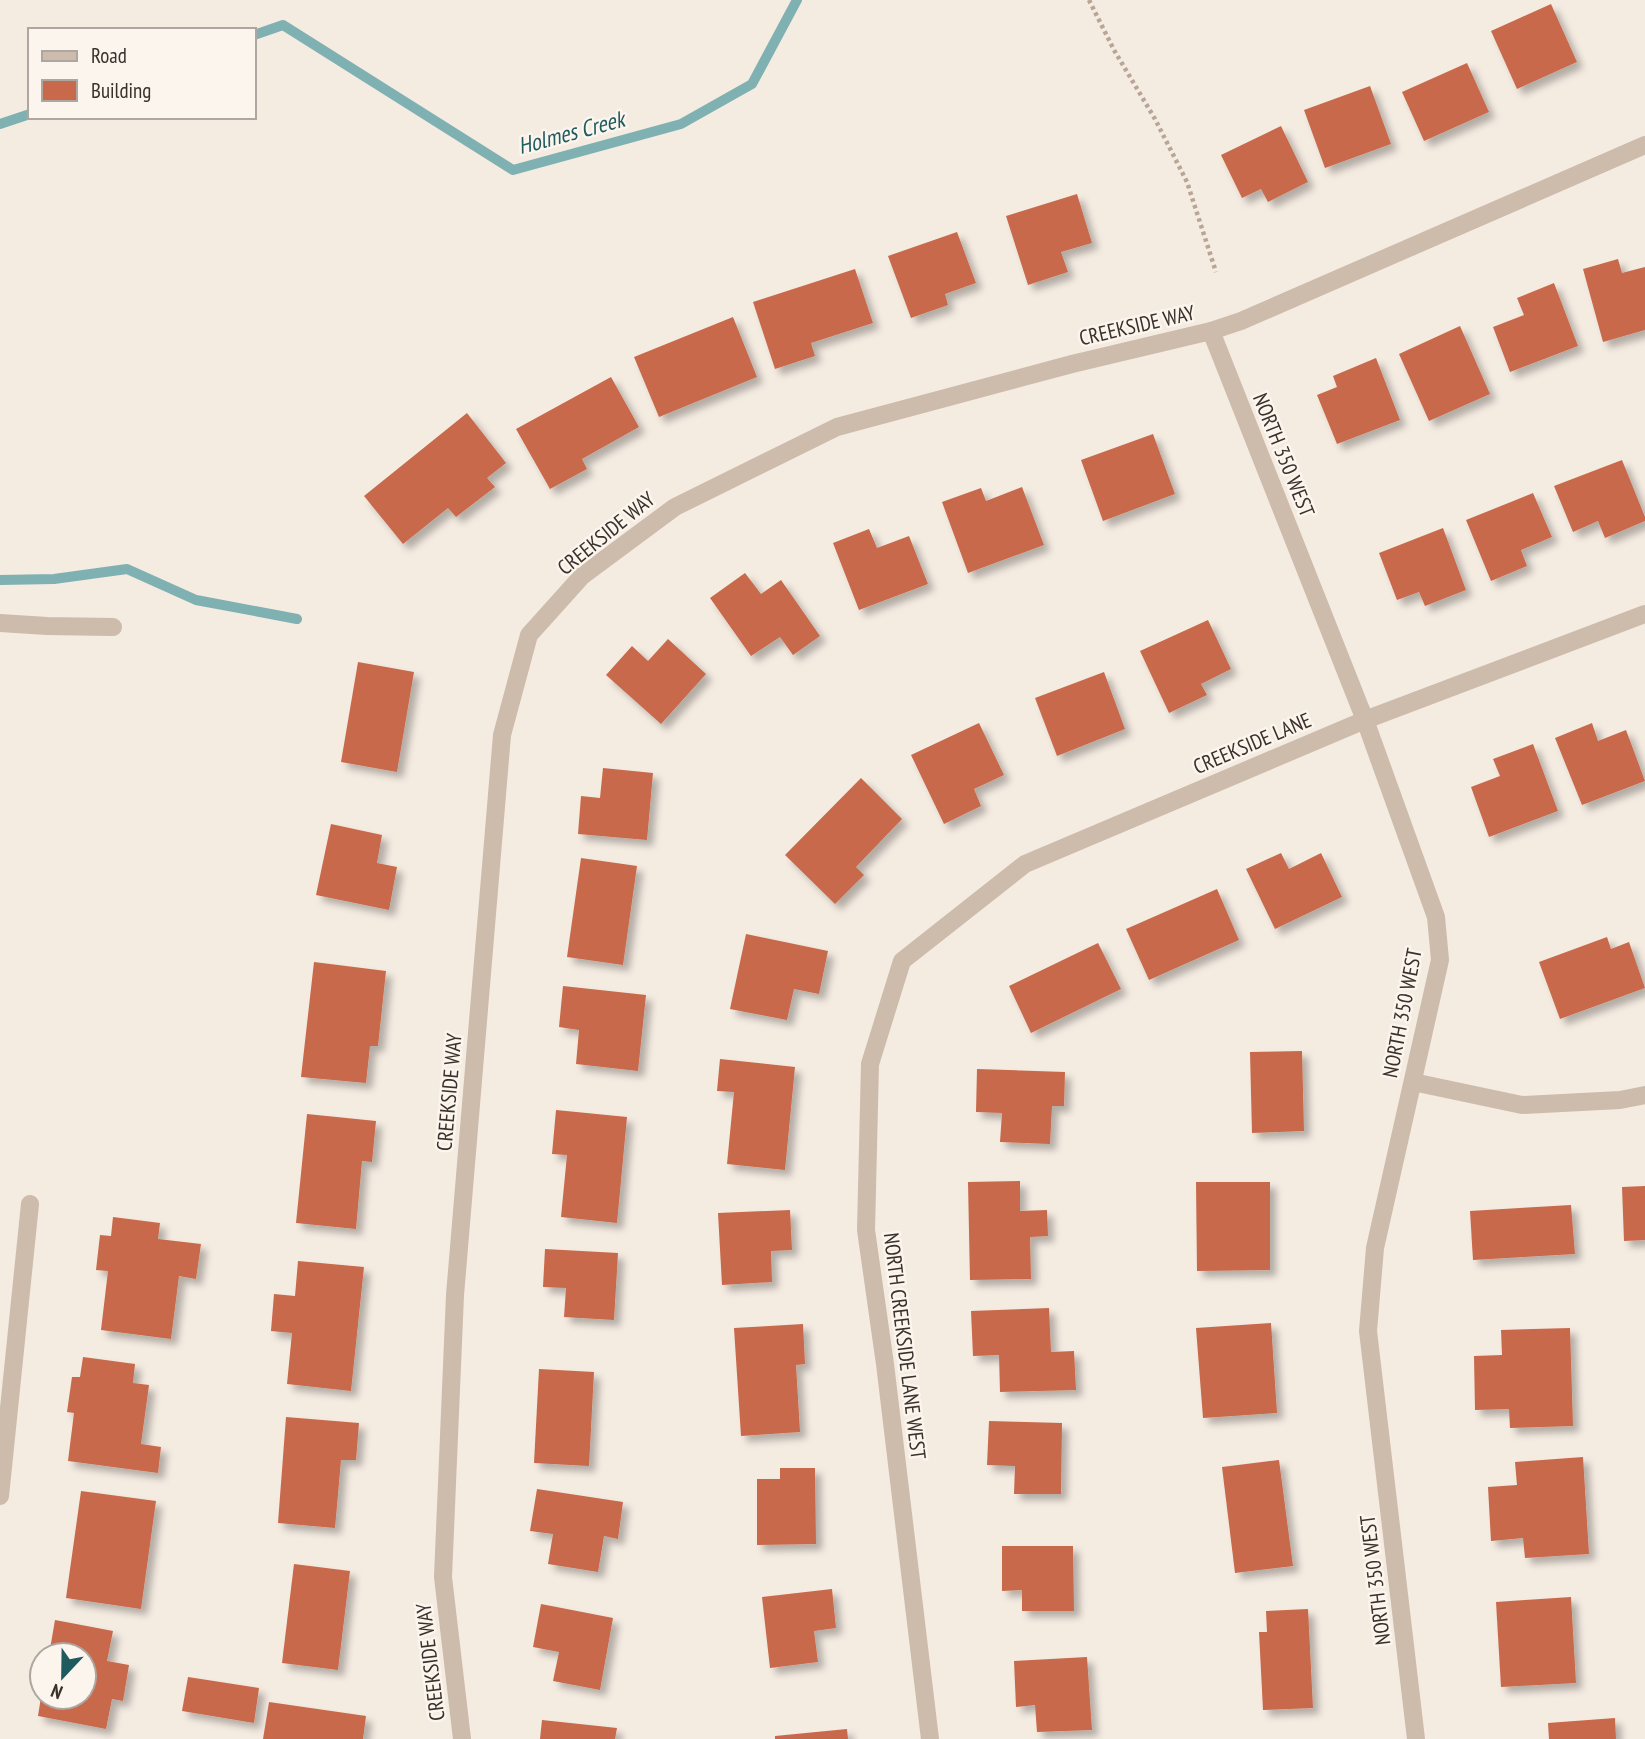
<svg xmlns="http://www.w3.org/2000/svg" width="1645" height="1739" font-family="'PT Sans Narrow',sans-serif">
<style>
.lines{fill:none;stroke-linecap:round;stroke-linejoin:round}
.stream{stroke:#7fb0b2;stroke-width:10}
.building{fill:#c8694b;filter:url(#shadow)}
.path{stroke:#b9a596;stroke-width:4.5;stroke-dasharray:3.5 3.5;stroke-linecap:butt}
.minor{stroke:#cdbbac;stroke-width:18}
.labels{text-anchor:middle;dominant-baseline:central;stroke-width:5;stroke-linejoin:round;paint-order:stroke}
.street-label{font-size:21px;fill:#3b302b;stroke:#fbf5ee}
.water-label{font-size:23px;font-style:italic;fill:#1f5a5e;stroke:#fbf5ee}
</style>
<defs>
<filter id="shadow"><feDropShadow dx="6" dy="6" stdDeviation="3.5" flood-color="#0004"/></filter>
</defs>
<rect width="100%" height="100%" fill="#f4ebe1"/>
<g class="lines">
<g class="stream">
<polyline points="254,35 283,25 513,170 681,124 752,84 797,0"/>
<polyline points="0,124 30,114"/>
<polyline points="0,580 54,579 127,569 196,600 297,619"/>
</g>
</g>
<g class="building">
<polygon points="1551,4 1577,62 1517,89 1491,31"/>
<polygon points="1467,63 1489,112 1424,141 1402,92"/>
<polygon points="1370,86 1391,144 1325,168 1304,110"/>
<polygon points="1281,126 1308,182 1268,202 1261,189 1242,198 1221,155"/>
<polygon points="1077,194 1092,243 1061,252 1068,272 1028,285 1006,216"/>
<polygon points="957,232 976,283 945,294 948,305 911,318 888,256"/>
<polygon points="1618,259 1622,273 1645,267 1645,330 1603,342 1583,269"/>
<polygon points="855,269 873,323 811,343 815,356 775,369 753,302"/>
<polygon points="1554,283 1578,346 1510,372 1493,327 1524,315 1517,298"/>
<polygon points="733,317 757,377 659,417 634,357"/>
<polygon points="1460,326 1490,394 1429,421 1399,354"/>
<polygon points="1376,358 1400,420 1337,444 1317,395 1337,387 1333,376"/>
<polygon points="611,377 639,427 582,459 587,469 550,489 516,429"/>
<polygon points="467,413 506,463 487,478 495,487 456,517 448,508 403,544 364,496"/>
<polygon points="1153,434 1175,494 1103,521 1081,460"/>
<polygon points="1622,460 1645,517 1645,521 1605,538 1598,521 1573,532 1554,486"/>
<polygon points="1022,487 1044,545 968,573 942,502 981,488 986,501"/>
<polygon points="1533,493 1552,537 1521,550 1527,566 1491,581 1466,520"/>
<polygon points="1443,528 1466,590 1425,606 1419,592 1397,600 1379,553"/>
<polygon points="869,529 877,548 909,536 928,584 859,610 833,543"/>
<polygon points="745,573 761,594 781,580 820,636 793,655 780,637 751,656 710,598"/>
<polygon points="1208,620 1231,669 1201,684 1207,695 1169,713 1140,651"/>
<polygon points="668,639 706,674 661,724 606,675 632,646 648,661"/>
<polygon points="358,662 414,672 397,772 341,762"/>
<polygon points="1104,672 1125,729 1057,756 1035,698"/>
<polygon points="979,723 1004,775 974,789 981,806 944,824 911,755"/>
<polygon points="1592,723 1598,741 1626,730 1645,781 1582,805 1555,738"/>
<polygon points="1533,744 1558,811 1489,837 1471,787 1500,776 1493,759"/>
<polygon points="603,768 653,773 647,840 578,834 581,796 600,798"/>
<polygon points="861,778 902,819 856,867 864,875 835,904 785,855"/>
<polygon points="331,824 382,835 377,863 397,867 389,910 316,895"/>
<polygon points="1281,853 1289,869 1321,853 1342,897 1275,929 1246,869"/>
<polygon points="581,858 637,866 623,965 567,957"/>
<polygon points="1217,889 1239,940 1149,980 1126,929"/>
<polygon points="746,934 828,951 819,994 794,989 787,1020 730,1009"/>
<polygon points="1607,937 1611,949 1629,942 1645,988 1560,1019 1539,962"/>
<polygon points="1098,943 1121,989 1031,1033 1009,986"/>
<polygon points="314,962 386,971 378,1046 370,1046 366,1083 301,1077"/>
<polygon points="563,986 646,995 638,1071 576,1064 579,1030 559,1027"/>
<polygon points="1302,1051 1304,1131 1252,1133 1250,1052"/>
<polygon points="720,1059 795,1067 785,1170 727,1164 734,1092 717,1091"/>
<polygon points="977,1069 1065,1072 1064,1106 1052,1106 1050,1144 1000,1142 1002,1113 976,1112"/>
<polygon points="556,1110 627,1117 617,1223 561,1217 567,1155 552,1154"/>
<polygon points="307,1114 376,1121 372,1162 362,1161 356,1229 296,1223"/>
<polygon points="1020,1181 1020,1211 1047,1210 1048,1236 1030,1237 1031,1279 970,1280 968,1182"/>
<polygon points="1196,1182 1270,1182 1270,1270 1197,1271"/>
<polygon points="1645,1186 1645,1240 1624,1241 1622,1187"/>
<polygon points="1571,1205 1575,1254 1473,1260 1470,1211"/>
<polygon points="790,1210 792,1250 771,1251 772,1282 722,1285 718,1213"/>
<polygon points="113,1217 160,1223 158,1239 201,1244 196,1279 179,1276 171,1339 101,1330 108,1271 96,1270 100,1235 111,1236"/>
<polygon points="545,1249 618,1253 614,1320 564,1317 566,1288 543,1287"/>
<polygon points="298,1261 364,1267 351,1391 287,1384 292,1333 271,1331 274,1294 295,1296"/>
<polygon points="1049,1308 1051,1352 1074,1351 1076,1390 1000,1392 999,1355 973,1356 971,1311"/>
<polygon points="1271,1323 1277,1413 1203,1418 1196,1328"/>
<polygon points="803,1324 805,1364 796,1365 800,1432 741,1436 734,1328"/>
<polygon points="1570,1328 1573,1426 1510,1428 1509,1409 1475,1410 1474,1356 1502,1355 1501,1330"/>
<polygon points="83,1357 135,1364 133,1383 149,1385 141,1444 161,1447 158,1473 68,1461 74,1413 67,1412 72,1377 80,1377"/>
<polygon points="539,1369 594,1372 589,1466 534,1463"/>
<polygon points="286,1417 359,1423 356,1460 341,1460 335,1528 278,1523"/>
<polygon points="989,1421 1062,1423 1061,1494 1014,1494 1015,1466 987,1465"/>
<polygon points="1583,1457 1589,1554 1525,1558 1523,1538 1491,1541 1488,1487 1517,1485 1515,1462"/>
<polygon points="1279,1460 1293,1566 1235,1573 1222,1467"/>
<polygon points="780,1468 815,1468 816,1544 757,1545 757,1479 780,1479"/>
<polygon points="537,1489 623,1502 618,1539 604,1536 598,1572 548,1564 553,1534 530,1531"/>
<polygon points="81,1491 156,1501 141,1609 66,1598"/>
<polygon points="1002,1546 1073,1546 1074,1611 1022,1611 1022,1590 1002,1591"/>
<polygon points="294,1564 350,1571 338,1670 282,1663"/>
<polygon points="832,1589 836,1628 814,1631 818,1662 770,1668 762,1597"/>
<polygon points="1571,1597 1576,1683 1501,1687 1496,1602"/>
<polygon points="541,1604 613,1618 600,1690 553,1681 559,1652 533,1647"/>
<polygon points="1308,1609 1313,1708 1263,1710 1259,1632 1267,1632 1266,1611"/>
<polygon points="55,1620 113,1631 107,1661 129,1665 123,1701 112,1699 106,1729 38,1716 41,1697 84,1697 84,1655 49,1655"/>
<polygon points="1087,1657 1092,1730 1037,1732 1035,1705 1016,1707 1014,1661"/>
<polygon points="188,1677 259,1688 254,1723 182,1711"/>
<polygon points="269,1702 366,1716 363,1739 263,1739"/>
<polygon points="1615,1718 1616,1739 1549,1739 1548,1723"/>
<polygon points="542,1720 617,1728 615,1739 540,1739"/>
<polygon points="847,1729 848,1739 775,1739 775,1736"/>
</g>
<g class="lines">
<polyline class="path" points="1089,0 1114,50 1155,119 1187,182 1216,272"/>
<g class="minor">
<polyline points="1211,331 1365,720 1436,917 1440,960 1375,1248 1368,1331 1416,1739"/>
<polyline points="0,623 47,626 113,627"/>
<polyline points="1413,1082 1522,1105 1620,1100 1645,1095"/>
<polyline points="0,1496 30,1204"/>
<polyline points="462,1739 443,1577 455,1295 502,735 529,635 582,576 675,507 837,427 1072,364 1211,331 1241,321 1645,145"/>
<polyline points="930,1739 885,1364 866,1230 870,1064 902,961 1025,864 1365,720 1645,614"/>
</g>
</g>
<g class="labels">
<g class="street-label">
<text transform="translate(1137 325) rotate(-13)">CREEKSIDE WAY</text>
<text transform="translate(1284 455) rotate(68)">NORTH 350 WEST</text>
<text transform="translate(606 533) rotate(-39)">CREEKSIDE WAY</text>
<text transform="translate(1252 743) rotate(-23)">CREEKSIDE LANE</text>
<text transform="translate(1402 1013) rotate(-79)">NORTH 350 WEST</text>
<text transform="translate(449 1092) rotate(-85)">CREEKSIDE WAY</text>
<text transform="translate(905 1346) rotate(83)">NORTH CREEKSIDE LANE WEST</text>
<text transform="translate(1375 1580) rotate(-97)">NORTH 350 WEST</text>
<text transform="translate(430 1662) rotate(-97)">CREEKSIDE WAY</text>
</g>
<g class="water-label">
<text transform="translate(571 132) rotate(-15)">Holmes Creek</text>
</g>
</g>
<rect x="28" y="28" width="228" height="91" fill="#fbf5ee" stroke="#aea6a0" stroke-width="2"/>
<rect x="42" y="51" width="35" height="10" fill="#cdbbac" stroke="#aea6a0" stroke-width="2"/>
<text x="91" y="63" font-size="21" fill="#3b302b">Road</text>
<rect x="42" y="80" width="35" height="21" fill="#c8694b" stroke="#aea6a0" stroke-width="2"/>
<text x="91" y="98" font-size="21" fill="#3b302b">Building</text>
<g transform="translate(63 1676) rotate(202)"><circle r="33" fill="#fbf5ee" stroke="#aea6a0" stroke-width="2"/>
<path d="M0-5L12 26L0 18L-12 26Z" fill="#1f5a5e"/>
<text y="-10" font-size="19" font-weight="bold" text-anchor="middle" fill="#3b302b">N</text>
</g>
</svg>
